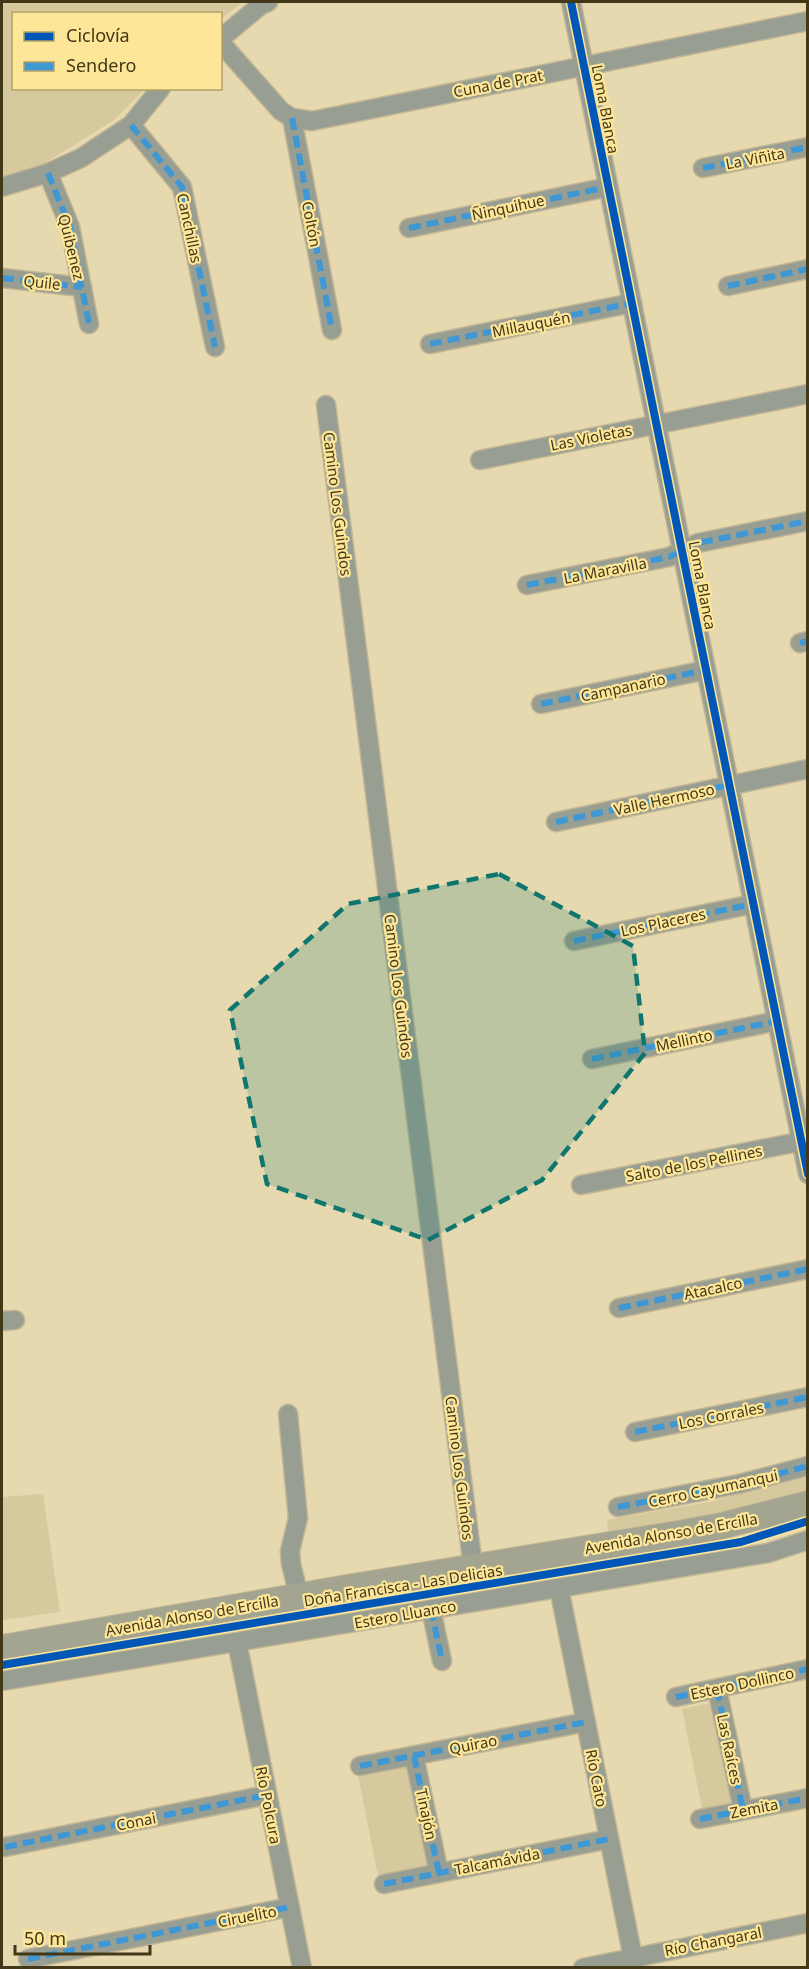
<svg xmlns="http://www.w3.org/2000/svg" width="809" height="1969" font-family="'Noto Sans',sans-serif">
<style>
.green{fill:#d7c99e}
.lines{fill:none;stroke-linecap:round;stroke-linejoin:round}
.minor-casing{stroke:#c2b695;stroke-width:21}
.secondary-casing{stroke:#c2b695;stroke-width:28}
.minor{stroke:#999e92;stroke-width:18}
.secondary{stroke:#a4a590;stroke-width:26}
.quiet{stroke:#3f98d4;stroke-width:6;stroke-dasharray:12 6;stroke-linecap:butt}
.cycleway-casing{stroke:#fee698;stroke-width:11}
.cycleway{stroke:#0057b8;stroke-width:8}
.marked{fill:#0f766e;fill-opacity:0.2;stroke:#0f766e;stroke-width:4.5;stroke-dasharray:12 8;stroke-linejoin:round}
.labels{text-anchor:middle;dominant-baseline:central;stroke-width:4.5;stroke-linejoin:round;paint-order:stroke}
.street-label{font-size:15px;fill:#423818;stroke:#fee698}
</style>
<rect width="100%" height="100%" fill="#e7d9af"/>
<g class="green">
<polygon points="2,2 243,2 221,19 220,14 14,14 14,88 145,89 114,120 34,170 2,175"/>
<polygon points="807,1477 807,1492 715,1516 608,1533 607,1520 714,1501"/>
<polygon points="43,1494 60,1612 2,1620 2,1497"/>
<polygon points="715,1702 735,1802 702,1809 682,1709"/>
<polygon points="410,1764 431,1865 378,1876 358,1775"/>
</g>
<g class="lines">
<g class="minor-casing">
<g id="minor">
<polyline points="571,2 808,1174"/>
<polyline points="220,39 261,5 268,2"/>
<polyline points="220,42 281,111 292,118 312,121 808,21"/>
<polyline points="292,118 332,330"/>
<polyline points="131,125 182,187 215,347"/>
<polyline points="703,168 808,147"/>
<polyline points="48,173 70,227 89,324"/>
<polyline points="2,187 48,173 81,158 131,125 161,88"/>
<polyline points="409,228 608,187"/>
<polyline points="2,278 82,287"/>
<polyline points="728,286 808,269"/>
<polyline points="430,344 632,303"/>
<polyline points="326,405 473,1567"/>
<polyline points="480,460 808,394"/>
<polyline points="527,585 669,557 698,543 808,521"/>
<polyline points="800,643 808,641"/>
<polyline points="541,704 706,670"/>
<polyline points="556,822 808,769"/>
<polyline points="574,941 753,904"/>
<polyline points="592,1059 777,1021"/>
<polyline points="581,1185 808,1140"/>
<polyline points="619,1308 808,1269"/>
<polyline points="2,1321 15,1320"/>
<polyline points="288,1414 298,1518 290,1551 291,1564 299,1596"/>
<polyline points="635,1432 808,1397"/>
<polyline points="618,1507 739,1484 808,1466"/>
<polyline points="559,1588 635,1968"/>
<polyline points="431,1609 442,1661"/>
<polyline points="237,1642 302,1968"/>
<polyline points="2,1681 768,1553 808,1540"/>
<polyline points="717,1689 743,1810"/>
<polyline points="676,1697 808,1669"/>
<polyline points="414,1756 439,1873"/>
<polyline points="360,1766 586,1722"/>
<polyline points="700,1819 808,1798"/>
<polyline points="5,1847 267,1795"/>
<polyline points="384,1884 609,1839"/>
<polyline points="28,1959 290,1907"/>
<polyline points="583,1968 808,1923"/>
</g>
</g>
<g class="secondary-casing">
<polyline id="secondary" points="2,1648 353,1587 678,1534 721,1526 808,1504"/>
</g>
<use href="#minor" class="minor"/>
<use href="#secondary" class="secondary"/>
<g class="quiet">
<polyline points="292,118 332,330"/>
<polyline points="131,125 182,187 215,347"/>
<polyline points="703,168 808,147"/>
<polyline points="48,173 70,227 89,324"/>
<polyline points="409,228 608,187"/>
<polyline points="2,278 82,287"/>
<polyline points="728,286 808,269"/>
<polyline points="430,344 632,303"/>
<polyline points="527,585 669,557 698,543 808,521"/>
<polyline points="800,643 808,641"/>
<polyline points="541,704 706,670"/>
<polyline points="556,822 729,785"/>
<polyline points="574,941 753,904"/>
<polyline points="592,1059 777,1021"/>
<polyline points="619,1308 808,1269"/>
<polyline points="635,1432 808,1397"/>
<polyline points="618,1507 739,1484 808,1466"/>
<polyline points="431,1609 442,1661"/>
<polyline points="717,1689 743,1810"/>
<polyline points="676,1697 808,1669"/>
<polyline points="414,1756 439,1873"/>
<polyline points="360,1766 586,1722"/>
<polyline points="700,1819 808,1798"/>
<polyline points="5,1847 267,1795"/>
<polyline points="384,1884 609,1839"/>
<polyline points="28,1959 290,1907"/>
</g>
<g class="cycleway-casing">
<g id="cycleway">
<polyline points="571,2 808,1174"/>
<polyline points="2,1665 741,1542 808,1521"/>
</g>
</g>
<use href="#cycleway" class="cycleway"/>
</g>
<path class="marked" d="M499,874L633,946L645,1053L542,1180L428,1240L267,1184L230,1010L348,904Z"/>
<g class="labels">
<g class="street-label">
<text transform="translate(498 83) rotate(-11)">Cuna de Prat</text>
<text transform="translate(606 109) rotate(79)">Loma Blanca</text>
<text transform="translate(755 158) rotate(-11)">La Viñita</text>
<text transform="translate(508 207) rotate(-12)">Ñinquihue</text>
<text transform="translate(312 224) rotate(79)">Coltón</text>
<text transform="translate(190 228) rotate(78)">Canchillas</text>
<text transform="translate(72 247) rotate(76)">Quibenez</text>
<text transform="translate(42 282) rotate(6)">Quile</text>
<text transform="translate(531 324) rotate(-11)">Millauquén</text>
<text transform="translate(591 437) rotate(-11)">Las Violetas</text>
<text transform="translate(338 504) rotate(83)">Camino Los Guindos</text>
<text transform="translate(605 570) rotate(-11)">La Maravilla</text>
<text transform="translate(703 585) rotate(79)">Loma Blanca</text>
<text transform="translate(623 687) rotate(-12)">Campanario</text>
<text transform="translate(664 799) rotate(-12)">Valle Hermoso</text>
<text transform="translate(663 922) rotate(-12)">Los Placeres</text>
<text transform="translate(399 986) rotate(83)">Camino Los Guindos</text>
<text transform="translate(684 1040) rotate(-12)">Mellinto</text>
<text transform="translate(694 1163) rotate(-11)">Salto de los Pellines</text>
<text transform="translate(713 1288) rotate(-12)">Atacalco</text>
<text transform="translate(721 1415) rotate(-11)">Los Corrales</text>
<text transform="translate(460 1468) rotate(83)">Camino Los Guindos</text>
<text transform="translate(713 1488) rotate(-12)">Cerro Cayumanqui</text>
<text transform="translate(671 1533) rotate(-10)">Avenida Alonso de Ercilla</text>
<text transform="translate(403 1585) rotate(-9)">Doña Francisca - Las Delicias</text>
<text transform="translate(405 1614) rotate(-10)">Estero Lluanco</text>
<text transform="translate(192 1615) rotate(-10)">Avenida Alonso de Ercilla</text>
<text transform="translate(742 1683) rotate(-12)">Estero Dollinco</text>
<text transform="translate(473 1744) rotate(-11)">Quirao</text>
<text transform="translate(730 1749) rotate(78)">Las Raíces</text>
<text transform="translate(597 1778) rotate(79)">Río Cato</text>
<text transform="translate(269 1805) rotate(79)">Río Polcura</text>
<text transform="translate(754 1808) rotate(-11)">Zemita</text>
<text transform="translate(427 1814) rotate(78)">Tinajón</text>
<text transform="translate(136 1821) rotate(-11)">Conai</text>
<text transform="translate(497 1861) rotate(-11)">Talcamávida</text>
<text transform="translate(247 1916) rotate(-11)">Ciruelito</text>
<text transform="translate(713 1941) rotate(-11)">Río Changaral</text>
</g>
</g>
<rect width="809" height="1969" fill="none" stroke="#423818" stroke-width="6"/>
<rect x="12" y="12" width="210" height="78" fill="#fee698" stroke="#b3a065" stroke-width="1.5"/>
<rect x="24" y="32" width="30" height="9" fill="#0057b8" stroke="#b3a065" stroke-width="1.5"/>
<text x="66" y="42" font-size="18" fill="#423818">Ciclovía</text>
<rect x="24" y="62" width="30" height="9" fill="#3f98d4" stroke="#b3a065" stroke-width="1.5"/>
<text x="66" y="72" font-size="18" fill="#423818">Sendero</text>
<path d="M15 1945v9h135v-9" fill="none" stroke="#423818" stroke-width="3"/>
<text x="24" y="1945" font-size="18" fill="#423818" stroke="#fee698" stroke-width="4.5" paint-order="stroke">50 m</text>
</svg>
